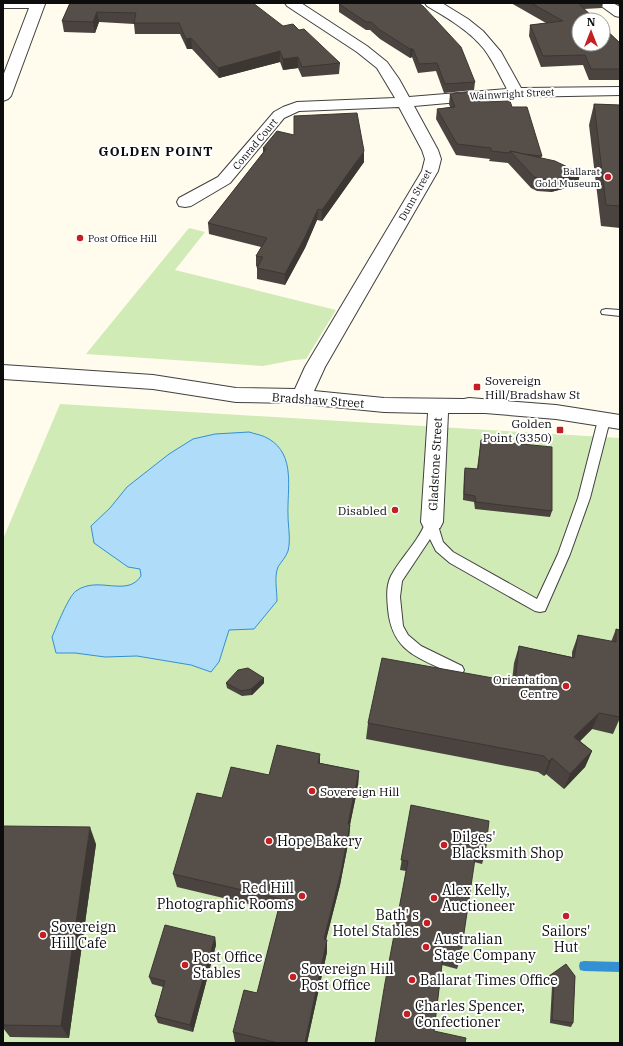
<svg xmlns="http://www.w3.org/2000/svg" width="623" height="1046" font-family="'IBM Plex Serif',serif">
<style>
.green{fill:#d0ebb5}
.water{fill:#afdcf9;stroke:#3390d3}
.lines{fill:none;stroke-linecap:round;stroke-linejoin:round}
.stream{fill:#3390d3;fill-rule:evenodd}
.service-casing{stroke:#404040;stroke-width:2}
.minor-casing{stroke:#404040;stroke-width:2}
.service{fill:#fff;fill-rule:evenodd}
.minor{fill:#fff;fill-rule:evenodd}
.wall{fill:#4a433f}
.shaded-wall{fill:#3c3733}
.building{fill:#564e49;stroke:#3c3733}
.poi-dot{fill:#c41f23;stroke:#fff;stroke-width:1.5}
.labels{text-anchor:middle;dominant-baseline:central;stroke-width:4;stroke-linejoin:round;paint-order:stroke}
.far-street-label{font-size:10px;fill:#0d0d0d;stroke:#fff}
.far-poi-label{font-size:10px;fill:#0d0d0d;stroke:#fff;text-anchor:end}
.poi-label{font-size:12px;fill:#0d0d0d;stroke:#fff;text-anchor:end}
.street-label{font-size:12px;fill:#0d0d0d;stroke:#fff}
.far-district-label{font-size:13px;font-weight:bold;letter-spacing:1px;fill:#0d0d0d;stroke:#fff}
.near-poi-label{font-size:14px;fill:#0d0d0d;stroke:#fff;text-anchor:start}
</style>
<rect width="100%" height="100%" fill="#fffced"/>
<g class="green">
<polygon points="189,228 205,232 175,270 336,310 306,359 294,360 263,366 86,354"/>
<polygon points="60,404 620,438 620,1043 3,1043 3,539"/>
</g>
<path class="water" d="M249,432C255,434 263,435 269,439C296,455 287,489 288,515C288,527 291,539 288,551C286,557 281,562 278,567C274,577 277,590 277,601L254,629L229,630L219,662L211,672L191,665L137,656L105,657L75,653H56L52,637C57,626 68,597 76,591C98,575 127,598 141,576L140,569L128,567L94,543L91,526L110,508L127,487L169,454L193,439L215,434Z"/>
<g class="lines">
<polygon class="stream" points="584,961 620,962 620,972 584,971 580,970 579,966 580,962"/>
<g class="service-casing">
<g id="service">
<polygon points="606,309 620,310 620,316 602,314 601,312 602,310"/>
<path d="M604,416L608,417L610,420L590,498L570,554L545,611L540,612L535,611L450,563L436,551L430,539L402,581L400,597L403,626L408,635L421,646L462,666L464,670L462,674L457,676L452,674C418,657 392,652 388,609C387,597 386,586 391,576C398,563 408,552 416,540C421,533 424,526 428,519L432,517L436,519L443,542L453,552L537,599L558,554L578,498L598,420L600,417Z"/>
</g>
</g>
<g class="minor-casing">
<g id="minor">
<polygon points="3,3 45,4 11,96 8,99 3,101 3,76 29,8 3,8"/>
<path d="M285,3H301L367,46L387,62L399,79L409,97L507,89C500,76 493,61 484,49C469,30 447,18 427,6L425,3H442L468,19L483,31L501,52L521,88L620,87V95L516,97L414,106L438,150L441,159L438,171L325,367L314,391L384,398L464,399L469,398L556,405L620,415V429L556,419L485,413H448L443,522L440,528L432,531L424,528L421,522L428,413L384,412L293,403L236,402L153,389L3,379V365L153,375L236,388L295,389L305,367L422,171L425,159L422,150L399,107L299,111L284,118L230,183L191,206L185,207L179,206L177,202L179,198L218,177L274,112L283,107L297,102L395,98L377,68L357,52L287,6Z"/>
<polygon points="597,3 613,3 620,7 620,17 615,16"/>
</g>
</g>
<use href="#service" class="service"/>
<use href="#minor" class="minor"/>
</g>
<g class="wall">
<polygon points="70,3 283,26 299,30 340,63 339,74 302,77 298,68 283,70 280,62 219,78 192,49 187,49 180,34 135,34 134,24 99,22 95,33 64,32 62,21"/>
<polygon points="343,3 475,82 474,90 444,93 436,71 418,73 412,57 410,58 380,39 370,30 366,30 339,12 339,4"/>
<polygon points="511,3 603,3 602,8 584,9 620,43 620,80 589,80 583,65 541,67 529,36 530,25 546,23"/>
<polygon points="615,3 620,3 620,6"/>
<polygon points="450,94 484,102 512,107 542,156 541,158 578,185 551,192 537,191 531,188 508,163 489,161 490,159 456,155 436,119 437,109 450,107 449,104"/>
<polygon points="594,104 620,105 620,228 601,226 589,125"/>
<polygon points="263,148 364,162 322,221 317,220 305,248 285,285 257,279 257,267 256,266 256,256 261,247 209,234 208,223 263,153"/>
<polygon points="481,440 552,511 550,517 475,509 474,502 463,500 464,474 465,468 477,469"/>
<polygon points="616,629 620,630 620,718 613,734 592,729 580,741 592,751 585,767 564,789 546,774 544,776 538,772 366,739 368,723 512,681 514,663 519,646 572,657 572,652 578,635 611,642"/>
<polygon points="264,678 264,683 252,695 242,696 227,688 226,683"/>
<polygon points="320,763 359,771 358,786 350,825 349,839 340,885 326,940 327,940 327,952 307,1043 240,1043 235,1042 233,1032 257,993 278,911 177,887 173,874 222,798 269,775"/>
<polygon points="411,805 485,854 482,864 474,862 460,960 457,969 442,965 434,1031 375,1043 406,871 400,870"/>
<polygon points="3,826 96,844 69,1038 10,1037 3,1028"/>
<polygon points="215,937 216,945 193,1032 158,1023 155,1016 163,987 152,984 149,977"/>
<polygon points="549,976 575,976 573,1023 571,1027 550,1023 552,986 547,980"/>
</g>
<g class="shaded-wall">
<polygon points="97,12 99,22 95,33 93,22"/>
<polygon points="191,38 192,49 187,49 186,39"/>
<polygon points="410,49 413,49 412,57 410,58"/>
<polygon points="280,51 280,62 219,78 218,68"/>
<polygon points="298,57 298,68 283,70 283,59"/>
<polygon points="364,151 364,162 322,221 322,210"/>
<polygon points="580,173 578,185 551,192 553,180"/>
<polygon points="318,209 317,220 305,248 285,285 285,274"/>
<polygon points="264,678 264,683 252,695 251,689"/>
<polygon points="599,713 592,729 568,753 574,737"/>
<polygon points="592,751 585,767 564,789 570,774"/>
<polygon points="320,754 320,769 318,763"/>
<polygon points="552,758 546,774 544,776 549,761"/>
<polygon points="359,771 358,786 347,838 348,824"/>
<polygon points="350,825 349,839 340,885 323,951 324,939"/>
<polygon points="90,827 96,844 69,1038 61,1026"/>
<polygon points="215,937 216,945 193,1032 190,1025"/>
<polygon points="327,940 327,952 307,1043 305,1043"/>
</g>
<g class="building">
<polygon points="70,3 253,3 283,26 293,24 299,30 304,29 340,63 302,67 298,57 283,59 280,51 218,68 191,38 186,39 179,23 134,23 136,13 97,12 93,22 62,21"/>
<polygon points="343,3 418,3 423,6 461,47 475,82 445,84 437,63 419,64 413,49 410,49 380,30 371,22 366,22 339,4"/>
<polygon points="531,3 578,3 596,20 579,20 579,44 603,44 603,27 620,43 620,49 619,50 620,53 620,69 591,69 585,55 543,56 530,25 563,21"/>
<polygon points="480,91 484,102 510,101 512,107 527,107 542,156 524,154 510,151 509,153 491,151 491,148 457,144 437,109 455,107 450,94"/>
<polygon points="594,104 620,105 620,206 606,205"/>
<polygon points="357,113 364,151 322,210 318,209 305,237 285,274 257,268 263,257 256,256 267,238 208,223 266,149 263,148 277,131 294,135 294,116"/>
<polygon points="510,151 555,161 580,173 553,180 539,179 533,176"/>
<polygon points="481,440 552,447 552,511 476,502 475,496 464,494 465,468 478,469"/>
<polygon points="616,629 620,630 620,717 599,713 574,737 592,751 570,774 552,758 549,761 544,756 368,723 382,658 515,682 519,646 574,658 578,635 616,642"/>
<polygon points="248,668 264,678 251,689 241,691 226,683 238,670"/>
<polygon points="277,745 320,754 318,763 359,771 348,824 350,825 341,872 324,939 327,940 305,1043 278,1043 233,1032 244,990 257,993 281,899 173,874 197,793 222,798 231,767 269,775"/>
<polygon points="411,805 489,821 485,854 476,852 460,960 443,956 434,1031 466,1038 465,1043 375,1043 385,983 408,861 401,860"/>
<polygon points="3,826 90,827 61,1026 3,1025"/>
<polygon points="165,925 215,937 190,1025 155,1016 165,981 149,977"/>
<polygon points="566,964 575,976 573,1023 552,1020 554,982 549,976"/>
</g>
<g class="poi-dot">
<circle cx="608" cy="177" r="4"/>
<circle cx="80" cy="238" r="4"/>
<rect x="473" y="383" width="8" height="8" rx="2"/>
<rect x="556" y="426" width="8" height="8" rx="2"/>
<circle cx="395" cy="510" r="4"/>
<circle cx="566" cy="686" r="4"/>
<circle cx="312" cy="791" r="4"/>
<circle cx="269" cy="841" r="4"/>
<circle cx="444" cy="845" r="4"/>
<circle cx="302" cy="896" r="4"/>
<circle cx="434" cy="898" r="4"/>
<circle cx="566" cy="916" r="4"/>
<circle cx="427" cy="923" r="4"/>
<circle cx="43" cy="935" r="4"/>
<circle cx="426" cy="947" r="4"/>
<circle cx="185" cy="965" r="4"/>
<circle cx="293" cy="977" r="4"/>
<circle cx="412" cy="980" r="4"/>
<circle cx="407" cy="1014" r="4"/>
</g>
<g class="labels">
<g class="far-street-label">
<text transform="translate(512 94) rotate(-3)">Wainwright Street</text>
<text transform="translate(255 144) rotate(-50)">Conrad Court</text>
<text transform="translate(415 195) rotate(-61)">Dunn Street</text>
</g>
<g class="far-poi-label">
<text x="600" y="171">Ballarat<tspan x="600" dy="12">Gold Museum</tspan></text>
<text x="88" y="238" text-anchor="start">Post Office Hill</text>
</g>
<g class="poi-label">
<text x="485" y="380" text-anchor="start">Sovereign<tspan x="485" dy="14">Hill/Bradshaw St</tspan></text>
<text x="552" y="423">Golden<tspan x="552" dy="14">Point (3350)</tspan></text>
<text x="387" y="510">Disabled</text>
<text x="558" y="679">Orientation<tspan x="558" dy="14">Centre</tspan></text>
<text x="320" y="791" text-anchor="start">Sovereign Hill</text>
</g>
<g class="street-label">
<text transform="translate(318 400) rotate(4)">Bradshaw Street</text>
<text transform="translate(435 464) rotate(-87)">Gladstone Street</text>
</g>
<g class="far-district-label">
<text x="156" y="151">GOLDEN POINT</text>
</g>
<g class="near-poi-label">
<text x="452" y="837">Dilges'<tspan x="452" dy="16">Blacksmith Shop</tspan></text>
<text x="277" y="841">Hope Bakery</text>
<text x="294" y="888" text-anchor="end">Red Hill<tspan x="294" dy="16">Photographic Rooms</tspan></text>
<text x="442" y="890">Alex Kelly,<tspan x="442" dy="16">Auctioneer</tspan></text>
<text x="419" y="915" text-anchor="end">Bath' s<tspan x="419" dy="16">Hotel Stables</tspan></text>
<text x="51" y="927">Sovereign<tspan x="51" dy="16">Hill Cafe</tspan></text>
<text x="566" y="931" text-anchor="middle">Sailors'<tspan x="566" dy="16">Hut</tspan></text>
<text x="434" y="939">Australian<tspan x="434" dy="16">Stage Company</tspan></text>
<text x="193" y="957">Post Office<tspan x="193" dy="16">Stables</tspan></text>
<text x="301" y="969">Sovereign Hill<tspan x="301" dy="16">Post Office</tspan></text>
<text x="420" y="980">Ballarat Times Office</text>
<text x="415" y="1006">Charles Spencer,<tspan x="415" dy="16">Confectioner</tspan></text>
</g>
</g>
<rect width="623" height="1046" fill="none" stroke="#0d0d0d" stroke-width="8"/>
<g transform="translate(591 32)"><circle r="19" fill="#ffffff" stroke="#9e9e9e"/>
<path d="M0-3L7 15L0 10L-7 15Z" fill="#c41f23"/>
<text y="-6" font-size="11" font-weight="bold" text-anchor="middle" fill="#0d0d0d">N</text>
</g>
</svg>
